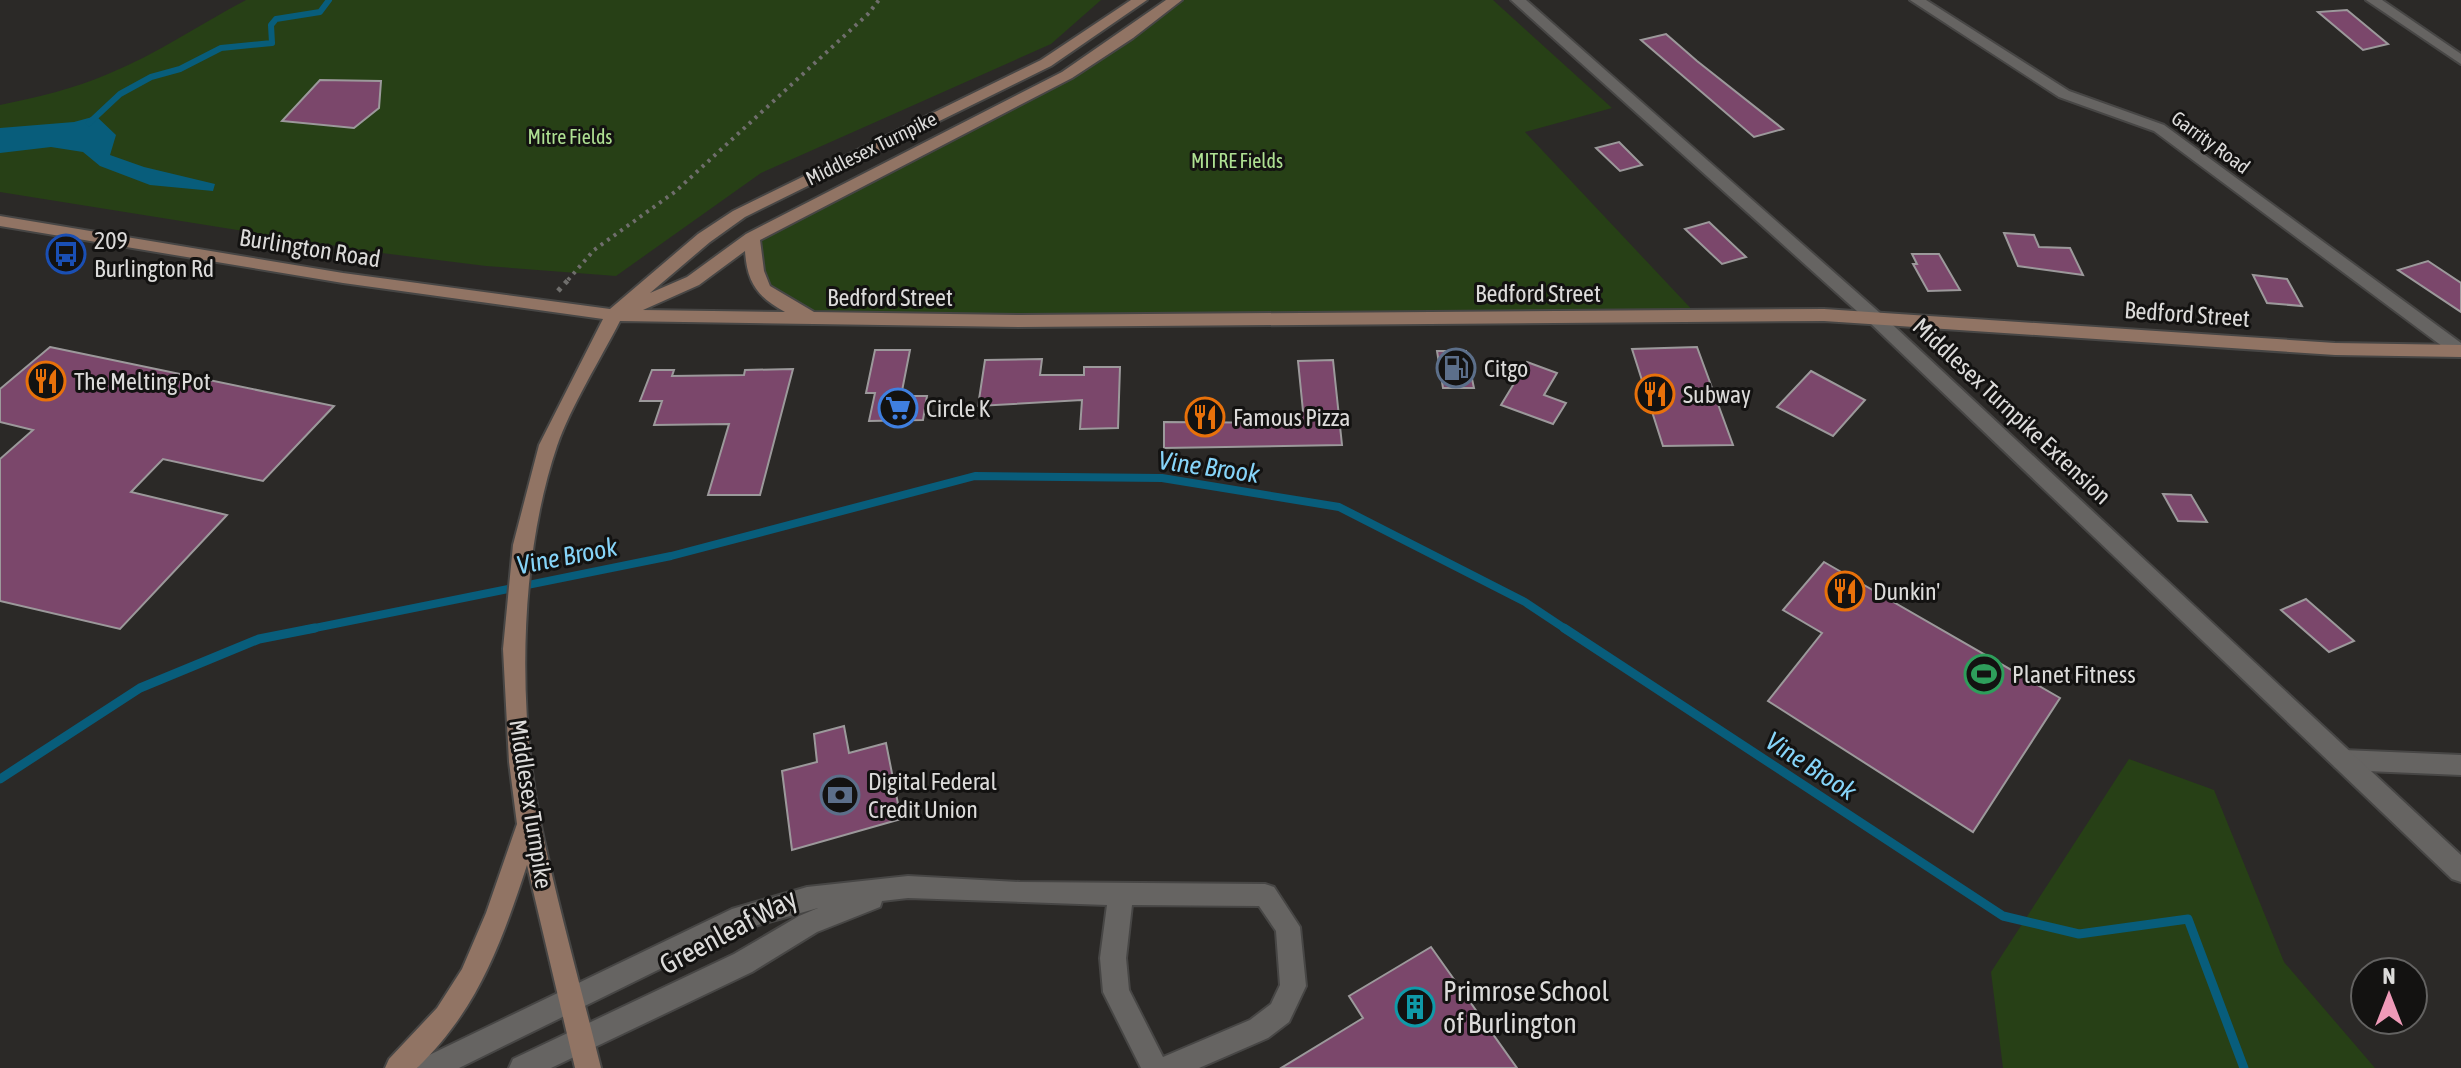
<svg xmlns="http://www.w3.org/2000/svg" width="2461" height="1068" font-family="'Asap Condensed',sans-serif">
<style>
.green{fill:#274016}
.water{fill:#085d7b}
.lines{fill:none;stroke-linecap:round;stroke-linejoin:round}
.stream-far2{stroke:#085d7b;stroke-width:6}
.stream-far1{stroke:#085d7b;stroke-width:8}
.stream{stroke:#085d7b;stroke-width:9}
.building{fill:#7b476b;stroke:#9c999b;stroke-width:2}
.minor-casing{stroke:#474645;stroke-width:4}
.tertiary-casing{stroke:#474645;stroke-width:4}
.secondary-casing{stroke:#474645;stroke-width:4}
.path-far1{stroke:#6f6e6c;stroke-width:4;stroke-dasharray:3 5;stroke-linecap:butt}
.path{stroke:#6f6e6c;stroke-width:5;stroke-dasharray:4 6;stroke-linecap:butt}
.minor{fill:#666462;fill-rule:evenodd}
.tertiary{fill:#666462;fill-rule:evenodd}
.secondary{fill:#917464;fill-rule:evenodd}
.labels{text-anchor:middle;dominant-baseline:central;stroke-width:6;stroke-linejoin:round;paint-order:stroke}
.far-park-label{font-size:20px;fill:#afe193;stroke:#131211}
.far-street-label{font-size:20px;fill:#dcdbda;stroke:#131211}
.poi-label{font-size:24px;fill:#dcdbda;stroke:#131211;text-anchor:start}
.street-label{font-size:24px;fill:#dcdbda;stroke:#131211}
.water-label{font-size:26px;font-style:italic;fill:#86d4f9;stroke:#131211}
.near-street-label{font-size:28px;fill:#dcdbda;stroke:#131211}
.near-poi-label{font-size:28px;fill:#dcdbda;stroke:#131211;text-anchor:start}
</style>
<rect width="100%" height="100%" fill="#2b2927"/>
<g class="green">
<path d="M246,0H1101L1051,44L761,173L616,276L486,266L374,252L0,192V105C37,97 74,89 108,74C157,54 200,24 246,0Z"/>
<polygon points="1175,0 1493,0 1612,108 1525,132 1698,316 816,320 764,294 752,238 1067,75"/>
<polygon points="2129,759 2214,790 2284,962 2375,1068 2003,1068 1991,972"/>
</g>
<polygon class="water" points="96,116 116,135 110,155 144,167 215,184 213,191 150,185 100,166 83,152 51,147 0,153 0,128 74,122"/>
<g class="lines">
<polyline class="stream-far2" points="89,123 120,94 151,77 180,69 221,48 272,43 271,25 276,19 320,12 329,0"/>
<polyline class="stream-far1" points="305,630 671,556 975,476 1162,478 1339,507 1525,602 1567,630"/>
<g class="stream">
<polyline points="1564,628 2003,916 2079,934 2188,919 2244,1068"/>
<polyline points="0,779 140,688 259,639 315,628"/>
</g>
</g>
<g class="building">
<polygon points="2347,10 2388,44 2363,50 2318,12"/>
<polygon points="1666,34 1697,61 1783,129 1754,137 1641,40"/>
<polygon points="320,80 381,81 379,108 354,128 282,121"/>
<polygon points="1619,142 1642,165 1620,171 1596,148"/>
<polygon points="1709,222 1746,257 1722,264 1685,229"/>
<polygon points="2004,233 2034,235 2039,247 2070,248 2083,275 2018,266"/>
<polygon points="1912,254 1939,254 1960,290 1928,291 1913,264 1917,264"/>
<polygon points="2428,261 2461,283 2461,312 2398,270"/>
<polygon points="2253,275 2287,279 2302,306 2267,303"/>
<polygon points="50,347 334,406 263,481 163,459 131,492 227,515 120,629 0,601 0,459 33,430 0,422 0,389"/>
<polygon points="1697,347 1733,445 1663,446 1632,349"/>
<polygon points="875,350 910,350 901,396 927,396 923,420 869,421 875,393 866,393"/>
<polygon points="1437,351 1466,351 1474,388 1443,388"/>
<polygon points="1042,359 1040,375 1084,375 1084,367 1120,367 1118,428 1080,429 1082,400 978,406 985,360"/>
<polygon points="1333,360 1342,445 1164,448 1164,422 1288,423 1303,411 1298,361"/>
<polygon points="1527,362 1557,373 1544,395 1566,403 1553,424 1501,405"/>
<polygon points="793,369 760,495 708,495 729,424 654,425 662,401 640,401 652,370 674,370 672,376 744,375 745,370"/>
<polygon points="1811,371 1865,400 1833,436 1777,407"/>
<polygon points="2163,494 2191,495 2207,522 2178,521"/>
<polygon points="1824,562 2060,698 1973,832 1768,701 1822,633 1783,610"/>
<polygon points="2306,599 2354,641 2329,652 2281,610"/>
<polygon points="844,726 849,753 886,743 901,819 792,850 782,771 817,762 814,734"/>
<polygon points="1431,947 1517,1068 1281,1068 1363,1018 1349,996"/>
</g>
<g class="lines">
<g class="minor-casing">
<g id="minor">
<polygon points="1511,0 1526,0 1880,313 1883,317 1880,321 1868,321"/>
<polygon points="1910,0 1926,0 2069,91 2164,125 2461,343 2461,357 2454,355 2154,131 2059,97"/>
<polygon points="2366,0 2382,0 2461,54 2461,64"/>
<polygon points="2343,750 2461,755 2461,775 2343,770 2335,767 2332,760 2335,753"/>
<path d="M908,876L1020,882L1265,884L1274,887L1300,927L1306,986L1289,1022L1268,1038L1199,1068H1141L1103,992L1100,958L1107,905L908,898L882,901L880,907L817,932L752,972L551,1068H509L513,1059L734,954L799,916L818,908L737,931L459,1068H417L421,1059L732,909L807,887ZM1132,905L1259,906L1276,931L1280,985L1271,1004L1250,1020L1163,1057L1129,990L1126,958Z"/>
</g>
</g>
<g class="tertiary-casing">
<polygon id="tertiary" points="1874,311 1880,313 2461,855 2461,882 2452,879 1868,321 1865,317 1868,313"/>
</g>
<g class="secondary-casing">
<path id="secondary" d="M1131,0H1147L1051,66L745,217L710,242L650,293L687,277L746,234L1062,72L1166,0H1182L1133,38L1072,78L760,240L764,271L770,286L814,312L1019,315L1824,309L2335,343L2461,345V357L2335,355L1824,321L1019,327L620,321C600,360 571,406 557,446C519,558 517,710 541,826C558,907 581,987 601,1068H575L527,865C501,944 478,1009 417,1068H385L389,1059L437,1008L462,969L486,913L517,824L509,762L503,649L513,545L539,445L603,319L343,283L0,226V216L343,273L610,309L698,234L733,211L1041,60ZM745,251C747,282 757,297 785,312L643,310L699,285Z"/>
</g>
<polyline class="path-far1" points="568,280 594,250 676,191 868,14 879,0"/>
<polyline class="path" points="558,291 570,278"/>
<use href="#minor" class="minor"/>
<use href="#tertiary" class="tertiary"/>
<use href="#secondary" class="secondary"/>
</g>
<defs>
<g id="bus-ring" transform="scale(2)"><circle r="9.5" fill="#131211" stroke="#1a4fb4" stroke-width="1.5"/><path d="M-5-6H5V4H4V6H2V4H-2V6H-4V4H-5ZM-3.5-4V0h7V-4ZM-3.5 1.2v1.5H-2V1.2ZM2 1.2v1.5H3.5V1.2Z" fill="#1a4fb4"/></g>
<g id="fuel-ring" transform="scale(2)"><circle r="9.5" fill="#131211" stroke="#5c6f8a" stroke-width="1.5"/><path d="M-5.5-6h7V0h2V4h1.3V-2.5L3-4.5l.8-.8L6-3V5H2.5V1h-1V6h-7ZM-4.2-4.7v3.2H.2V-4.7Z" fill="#5c6f8a"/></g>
<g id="restaurant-ring" transform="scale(2)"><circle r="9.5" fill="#131211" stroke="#e8710a" stroke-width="1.5"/><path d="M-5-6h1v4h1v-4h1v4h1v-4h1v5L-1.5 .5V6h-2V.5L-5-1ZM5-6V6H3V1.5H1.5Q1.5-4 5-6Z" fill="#e8710a"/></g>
<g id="supermarket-ring" transform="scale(2)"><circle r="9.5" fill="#131211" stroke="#3f7fe0" stroke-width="1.5"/><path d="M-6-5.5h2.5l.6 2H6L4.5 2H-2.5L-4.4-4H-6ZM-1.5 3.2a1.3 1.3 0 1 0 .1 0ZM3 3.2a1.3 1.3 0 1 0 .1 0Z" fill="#3f7fe0"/></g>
<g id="stadium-ring" transform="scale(2)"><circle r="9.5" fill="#131211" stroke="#2e9e5b" stroke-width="1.5"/><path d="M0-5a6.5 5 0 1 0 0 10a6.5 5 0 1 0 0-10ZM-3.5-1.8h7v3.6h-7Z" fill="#2e9e5b"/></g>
<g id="bank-ring" transform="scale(2)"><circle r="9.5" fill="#131211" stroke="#5c6f8a" stroke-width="1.5"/><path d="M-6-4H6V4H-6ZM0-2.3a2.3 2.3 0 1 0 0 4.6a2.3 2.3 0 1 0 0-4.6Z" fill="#5c6f8a"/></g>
<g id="building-ring" transform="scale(2)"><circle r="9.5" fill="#131211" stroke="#0f9aa8" stroke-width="1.5"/><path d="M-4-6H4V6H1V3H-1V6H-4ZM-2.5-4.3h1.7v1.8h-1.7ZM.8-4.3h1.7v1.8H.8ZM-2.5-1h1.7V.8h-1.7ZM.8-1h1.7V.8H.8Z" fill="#0f9aa8"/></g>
</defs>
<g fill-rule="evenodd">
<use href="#bus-ring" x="66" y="254"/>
<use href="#fuel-ring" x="1456" y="368"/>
<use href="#restaurant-ring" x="46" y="381"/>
<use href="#restaurant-ring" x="1655" y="394"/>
<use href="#supermarket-ring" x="898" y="408"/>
<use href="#restaurant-ring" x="1205" y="417"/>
<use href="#restaurant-ring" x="1845" y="591"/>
<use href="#stadium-ring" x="1984" y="674"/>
<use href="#bank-ring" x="840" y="795"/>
<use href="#building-ring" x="1415" y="1007"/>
</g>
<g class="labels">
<g class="far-park-label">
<text x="570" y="136">Mitre Fields</text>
<text x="1237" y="160">MITRE Fields</text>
</g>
<g class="far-street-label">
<text transform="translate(2211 142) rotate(36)">Garrity Road</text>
<text transform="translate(871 148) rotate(-26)">Middlesex Turnpike</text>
</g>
<g class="poi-label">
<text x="94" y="240">209<tspan x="94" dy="28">Burlington Rd</tspan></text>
<text x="1484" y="368">Citgo</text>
<text x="74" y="381">The Melting Pot</text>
<text x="1683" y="394">Subway</text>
<text x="926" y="408">Circle K</text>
<text x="1233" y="417">Famous Pizza</text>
<text x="1873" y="591">Dunkin'</text>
<text x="2012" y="674">Planet Fitness</text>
<text x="868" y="781">Digital Federal<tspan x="868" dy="28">Credit Union</tspan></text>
</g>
<g class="street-label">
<text transform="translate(310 248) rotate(9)">Burlington Road</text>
<text x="1538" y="293">Bedford Street</text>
<text x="890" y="297">Bedford Street</text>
<text transform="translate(2187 314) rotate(4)">Bedford Street</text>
<text transform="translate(2012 411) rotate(43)">Middlesex Turnpike Extension</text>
<text transform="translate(531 804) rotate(81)">Middlesex Turnpike</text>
</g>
<g class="water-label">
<text transform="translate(1209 467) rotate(8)">Vine Brook</text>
<text transform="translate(567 556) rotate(-11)">Vine Brook</text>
<text transform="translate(1811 766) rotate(33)">Vine Brook</text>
</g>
<g class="near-street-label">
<text transform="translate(728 931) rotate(-28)">Greenleaf Way</text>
</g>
<g class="near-poi-label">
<text x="1443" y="991">Primrose School<tspan x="1443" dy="32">of Burlington</tspan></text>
</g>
</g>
<g transform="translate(2389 996)"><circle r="38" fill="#131211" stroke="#636261" stroke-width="2"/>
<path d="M0-6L14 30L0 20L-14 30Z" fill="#ef9ab8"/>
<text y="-12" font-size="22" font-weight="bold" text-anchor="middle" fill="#dcdbda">N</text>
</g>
</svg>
